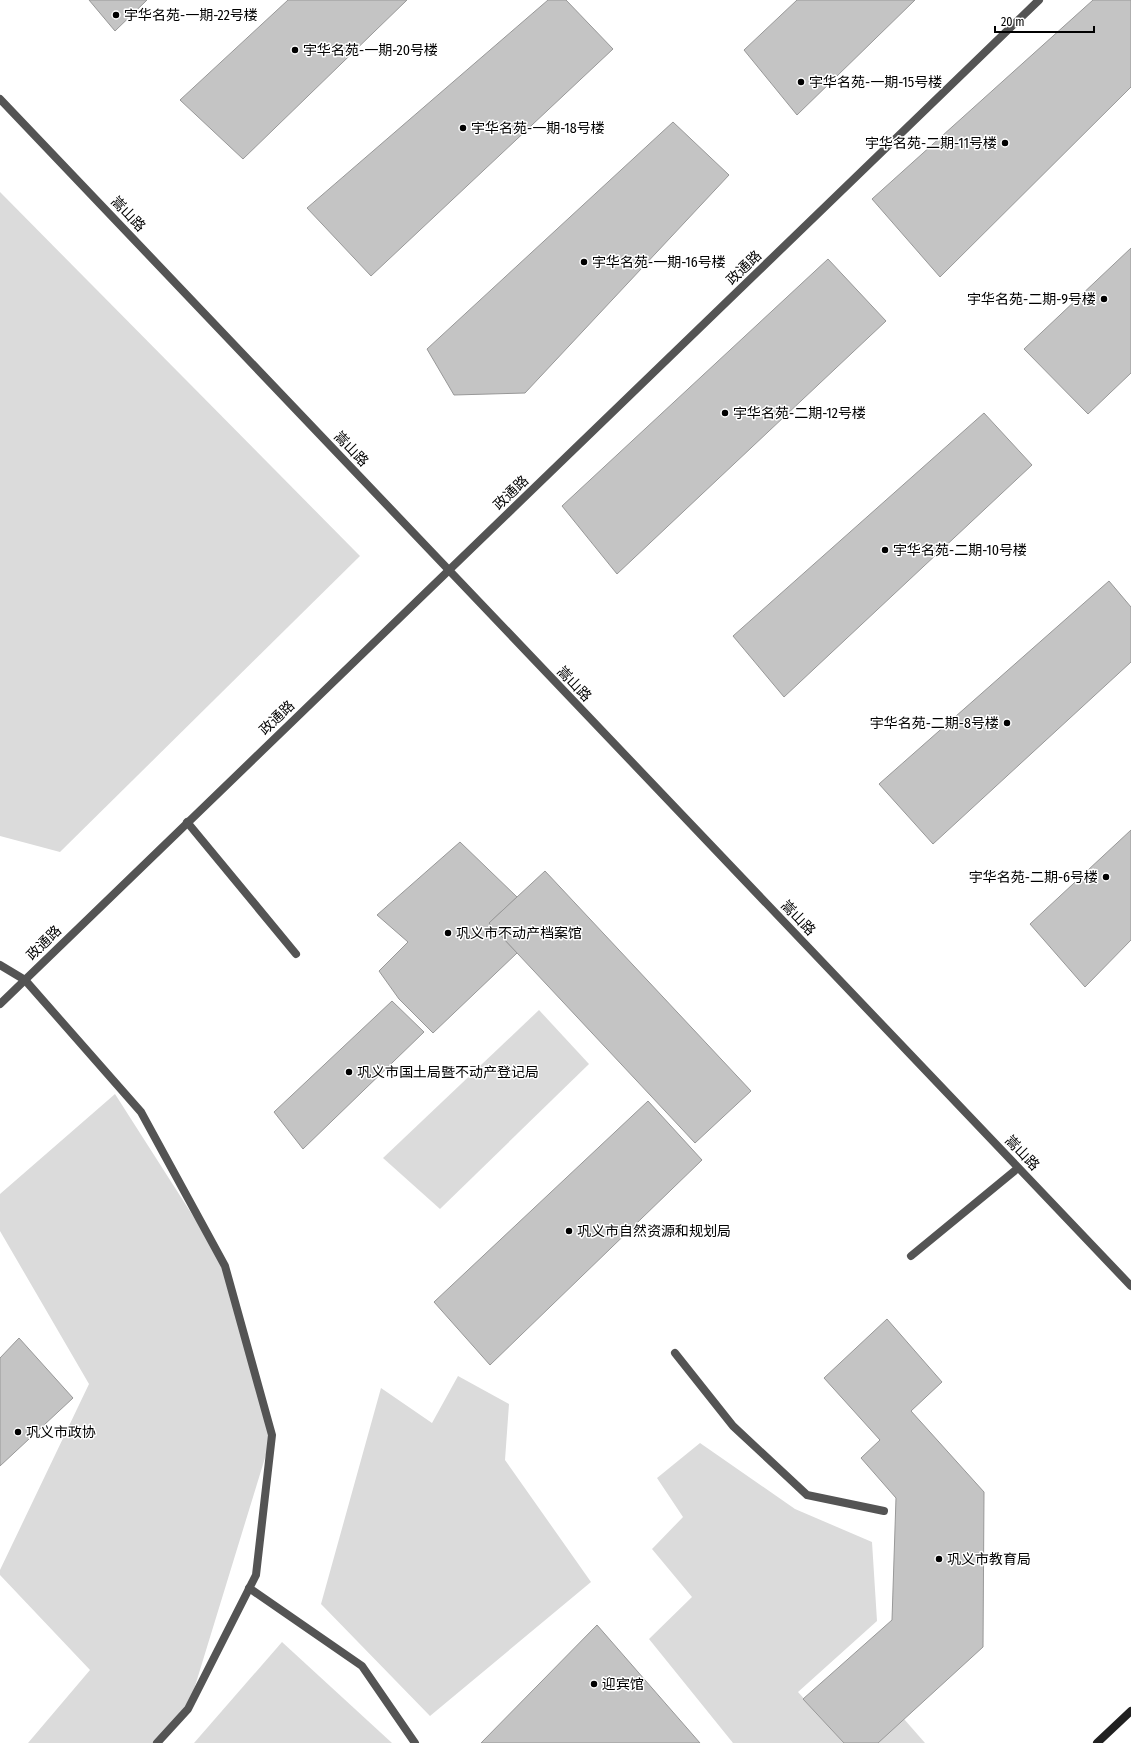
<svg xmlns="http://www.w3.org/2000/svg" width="1131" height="1743" font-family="'Fira Sans Condensed','Noto Sans SC',sans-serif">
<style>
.green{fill:#dbdbdb}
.building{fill:#c4c4c4;stroke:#989898}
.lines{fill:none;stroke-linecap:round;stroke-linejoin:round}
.service{stroke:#545454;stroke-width:8}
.minor{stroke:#545454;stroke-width:8}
.tertiary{stroke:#545454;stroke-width:8}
.secondary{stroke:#212121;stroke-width:8}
.poi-dot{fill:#000;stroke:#fff;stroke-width:1.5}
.labels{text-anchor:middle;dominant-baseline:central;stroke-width:3;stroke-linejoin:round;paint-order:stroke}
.poi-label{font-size:14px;fill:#000;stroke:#fff;text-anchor:start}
.street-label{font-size:14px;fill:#000;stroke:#fff}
</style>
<rect width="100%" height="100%" fill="#fff"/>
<g class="green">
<polygon points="0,192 360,556 60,852 0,836"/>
<polygon points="539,1010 589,1064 440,1209 383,1158"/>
<polygon points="115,1094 225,1266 272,1435 188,1709 157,1743 28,1743 90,1670 0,1575 0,1570 89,1384 0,1231 0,1194"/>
<polygon points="458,1376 509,1404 505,1460 591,1582 430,1716 321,1604 381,1388 432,1423"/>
<polygon points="700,1443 795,1509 872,1542 877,1621 798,1692 844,1743 733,1743 649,1639 692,1597 652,1549 683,1517 657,1478"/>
<polygon points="282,1642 392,1743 194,1743"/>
<polygon points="904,1719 925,1743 878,1743"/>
</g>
<g class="building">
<polygon points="89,0 147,0 115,31"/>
<polygon points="288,0 407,0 243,159 180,100"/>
<polygon points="548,0 566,0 613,49 371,276 307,208"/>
<polygon points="797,0 915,0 797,115 744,50"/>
<polygon points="1093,0 1131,0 1131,87 940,277 872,199"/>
<polygon points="673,122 729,175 525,393 454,395 427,349"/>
<polygon points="1131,248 1131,373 1088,414 1024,349"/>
<polygon points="828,259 886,321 617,574 562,506"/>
<polygon points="984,413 1032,465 784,697 733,636"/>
<polygon points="1109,581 1131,607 1131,662 933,844 879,784"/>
<polygon points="1131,830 1131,940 1085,987 1030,924"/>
<polygon points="460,842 517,897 489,923 517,953 433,1033 399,999 379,971 408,942 377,915"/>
<polygon points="545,871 751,1091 695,1143 489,923"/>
<polygon points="392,1001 424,1032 303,1149 274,1112"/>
<polygon points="648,1101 702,1160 490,1365 434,1302"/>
<polygon points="887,1319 942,1382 911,1411 984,1492 983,1647 878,1743 844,1743 803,1699 892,1620 896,1498 861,1458 880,1440 824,1378"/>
<polygon points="19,1338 73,1398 0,1466 0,1358"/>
<polygon points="597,1625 700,1743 481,1743"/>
</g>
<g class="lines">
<g class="service">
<polyline points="187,822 296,954"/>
<polyline points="911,1256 1018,1168"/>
<polyline points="675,1353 733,1426 807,1495 884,1511"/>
<polyline points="249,1588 362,1666 415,1743"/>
</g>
<g class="minor">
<polyline points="0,965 25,980 141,1112 225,1266 272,1435 256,1575 188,1709 157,1743"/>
<polyline points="0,1004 1039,0"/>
</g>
<polyline class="tertiary" points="0,99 1131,1286"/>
<polyline class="secondary" points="1097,1743 1131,1711"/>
</g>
<g class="poi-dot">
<circle cx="116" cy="15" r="4"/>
<circle cx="295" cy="50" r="4"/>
<circle cx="801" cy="82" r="4"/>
<circle cx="463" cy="128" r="4"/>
<circle cx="1005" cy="143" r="4"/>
<circle cx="584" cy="262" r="4"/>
<circle cx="1104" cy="299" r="4"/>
<circle cx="725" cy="413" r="4"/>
<circle cx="885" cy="550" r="4"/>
<circle cx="1007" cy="723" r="4"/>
<circle cx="1106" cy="877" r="4"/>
<circle cx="448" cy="933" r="4"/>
<circle cx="349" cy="1072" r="4"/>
<circle cx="569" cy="1231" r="4"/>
<circle cx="18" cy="1432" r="4"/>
<circle cx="939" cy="1559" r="4"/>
<circle cx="594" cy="1684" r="4"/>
</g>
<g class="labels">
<g class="poi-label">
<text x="124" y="15">宇华名苑-一期-22号楼</text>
<text x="303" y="50">宇华名苑-一期-20号楼</text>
<text x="809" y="82">宇华名苑-一期-15号楼</text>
<text x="471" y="128">宇华名苑-一期-18号楼</text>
<text x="997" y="143" text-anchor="end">宇华名苑-二期-11号楼</text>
<text x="592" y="262">宇华名苑-一期-16号楼</text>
<text x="1096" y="299" text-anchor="end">宇华名苑-二期-9号楼</text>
<text x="733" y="413">宇华名苑-二期-12号楼</text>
<text x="893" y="550">宇华名苑-二期-10号楼</text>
<text x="999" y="723" text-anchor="end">宇华名苑-二期-8号楼</text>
<text x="1098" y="877" text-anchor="end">宇华名苑-二期-6号楼</text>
<text x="456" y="933">巩义市不动产档案馆</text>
<text x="357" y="1072">巩义市国土局暨不动产登记局</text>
<text x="577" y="1231">巩义市自然资源和规划局</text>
<text x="26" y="1432">巩义市政协</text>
<text x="947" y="1559">巩义市教育局</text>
<text x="602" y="1684">迎宾馆</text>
</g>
<g class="street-label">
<text transform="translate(128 214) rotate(46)">嵩山路</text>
<text transform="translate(744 268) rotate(-44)">政通路</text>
<text transform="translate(351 449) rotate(46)">嵩山路</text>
<text transform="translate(511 493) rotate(-44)">政通路</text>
<text transform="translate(574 684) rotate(46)">嵩山路</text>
<text transform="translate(277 718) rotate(-44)">政通路</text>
<text transform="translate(798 918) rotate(46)">嵩山路</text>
<text transform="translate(44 943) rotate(-45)">政通路</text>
<text transform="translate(1022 1153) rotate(46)">嵩山路</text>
</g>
</g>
<path d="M995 26v6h99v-6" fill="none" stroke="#000000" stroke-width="2"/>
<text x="1001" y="26" font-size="12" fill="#000000" stroke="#ffffff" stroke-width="3" paint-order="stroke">20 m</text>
</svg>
